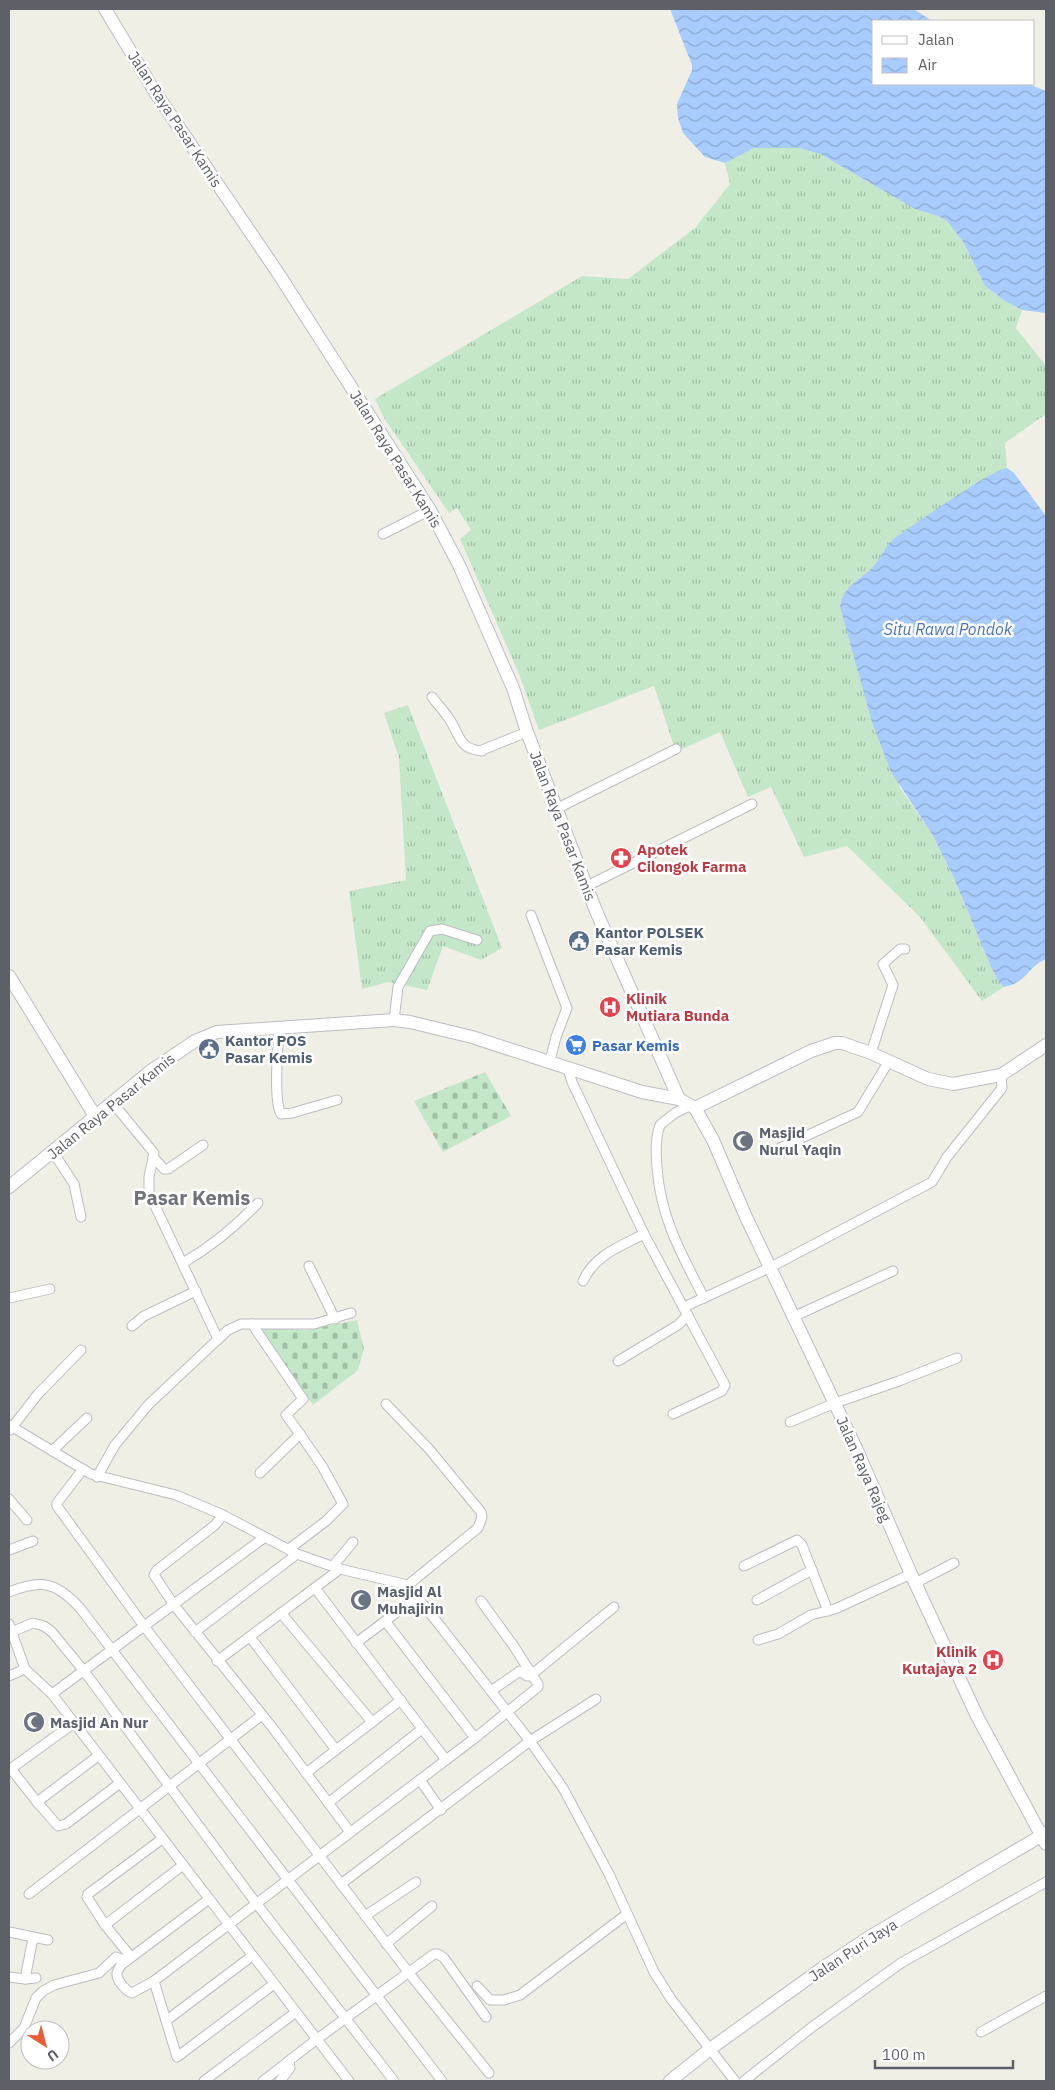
<svg xmlns="http://www.w3.org/2000/svg" width="1055" height="2090" font-family="'IBM Plex Sans',sans-serif">
<style>
.grass{fill:url(#grass-tufts)}
.cemetery{fill:url(#cemetery-stones)}
.water{fill:url(#water-waves)}
.lines{fill:none;stroke-linecap:round;stroke-linejoin:round}
.street-casing{stroke:#bbbdc2;stroke-width:11}
.secondary-casing{stroke:#bcbdc4;stroke-width:14}
.street{stroke:#fff;stroke-width:9}
.secondary{stroke:#fff;stroke-width:12}
.labels{text-anchor:middle;dominant-baseline:central;stroke-width:5;stroke-linejoin:round;paint-order:stroke}
.street-label{font-size:15px;fill:#5e6067;stroke:#fff}
.health-label{font-size:15px;font-weight:bold;fill:#be3a42;stroke:#fff;text-anchor:start}
.service-label{font-size:15px;font-weight:bold;fill:#4e5e75;stroke:#fff;text-anchor:start}
.shop-label{font-size:15px;font-weight:bold;fill:#366cbe;stroke:#fff;text-anchor:start}
.worship-label{font-size:15px;font-weight:bold;fill:#5b616d;stroke:#fff;text-anchor:start}
.water-label{font-size:16px;font-style:italic;fill:#4972c3;stroke:#fff}
.district-label{font-size:20px;font-weight:bold;fill:#6f7279;stroke:#fff}
</style>
<defs>
<pattern id="grass-tufts" width="24" height="20" patternUnits="userSpaceOnUse" patternTransform="scale(1.25)"><rect width="24" height="20" fill="#c4e7c9"/><path d="M3 7l-1-3M5 7V3M7 7l1-3M15 17l-1-3M17 17v-4M19 17l1-3" fill="none" stroke="#a2bfa7"/></pattern>
<pattern id="cemetery-stones" width="16" height="16" patternUnits="userSpaceOnUse" patternTransform="scale(1.25)"><rect width="16" height="16" fill="#c4e7c9"/><path d="M2 7V4a2 2 0 0 1 4 0v3zM10 15v-3a2 2 0 0 1 4 0v3z" fill="#a2bfa7"/></pattern>
<pattern id="water-waves" width="16" height="10" patternUnits="userSpaceOnUse" patternTransform="scale(1.25)"><rect width="16" height="10" fill="#a8ccfe"/><path d="M0 5q4-4 8 0t8 0" fill="none" stroke="#8ca9d1"/></pattern>
</defs>
<rect width="100%" height="100%" fill="#f0efe6"/>
<g class="grass">
<path d="M754,148H799L820,154L915,209L938,216L947,221L964,243L985,286L1005,301L1022,310L1016,328L1046,366V414L1005,443L1007,468L981,481L892,540C885,547 882,555 876,563C863,580 843,583 840,607L900,788L932,834L953,876L991,967L999,982L1004,987L982,1001L920,917L847,846L804,857L771,787L748,797L720,732L676,752L654,686L539,730L519,674L460,539L471,530L457,508L449,513L384,418L375,399L582,276L628,279L695,228L730,184L725,163Z"/>
<polygon points="408,705 502,948 481,960 443,946 427,990 388,982 362,989 349,891 406,880 399,758 384,713"/>
</g>
<g class="cemetery">
<polygon points="485,1072 511,1116 443,1152 414,1101"/>
<polygon points="357,1320 364,1349 358,1370 313,1405 256,1327 306,1330"/>
</g>
<g class="water">
<polygon points="670,9 914,9 932,21 874,21 874,84 1020,84 1031,85 1046,91 1046,313 1022,310 1005,301 985,286 964,243 947,221 938,216 915,209 820,154 799,148 754,148 725,163 705,157 683,133 678,118 677,104 692,70 692,65"/>
<path d="M1007,468L1014,473L1046,516V959C1028,966 1027,983 1004,987L999,982L991,967L953,876L932,834L891,772L872,722L840,607C843,583 863,580 876,563C882,555 885,547 892,540C909,528 994,468 1007,468Z"/>
</g>
<g class="lines">
<g class="street-casing">
<g id="street">
<polyline points="383,534 430,510"/>
<path d="M432,697C438,705 445,712 450,720C460,736 459,749 482,751V750L527,732"/>
<polyline points="556,809 676,749"/>
<polyline points="587,886 752,804"/>
<polyline points="531,915 567,1008 556,1037 550,1061"/>
<polyline points="394,1020 398,987 430,931 442,929 477,940"/>
<path d="M279,1028C278,1046 273,1100 281,1114L292,1113L337,1100"/>
<polyline points="871,1053 893,985 883,964 900,949 905,949"/>
<polyline points="568,1069 572,1082 644,1234 725,1385 722,1391 673,1414"/>
<polyline points="112,1102 154,1153 149,1177 149,1193 218,1339"/>
<path d="M691,1105L675,1113L660,1125C655,1139 656,1153 657,1168C661,1219 681,1253 704,1298"/>
<polyline points="780,1148 858,1112 889,1061"/>
<polyline points="53,1152 74,1184 81,1217"/>
<polyline points="153,1157 164,1169 168,1169 203,1145"/>
<path d="M183,1263C212,1246 235,1227 258,1203"/>
<polyline points="309,1266 335,1319"/>
<path d="M583,1281C595,1255 619,1247 644,1234"/>
<polyline points="9,1298 50,1289"/>
<polyline points="684,1307 771,1267 932,1182 947,1157 1002,1088 1001,1075"/>
<polyline points="793,1317 893,1271"/>
<polyline points="252,1324 303,1399 286,1415 300,1434"/>
<polyline points="132,1326 144,1316 196,1291"/>
<polyline points="618,1361 678,1325 688,1315"/>
<polyline points="386,1404 429,1449 481,1512 482,1517 478,1528 408,1585"/>
<polyline points="790,1422 835,1403 899,1381 957,1358"/>
<polyline points="9,1425 91,1474 176,1495 223,1515 297,1554 340,1569 408,1585 530,1741 563,1788 609,1874 654,1972 671,1999 735,2081"/>
<polyline points="10,1430 38,1394 81,1350"/>
<polyline points="52,1451 87,1418"/>
<polyline points="83,1469 57,1503 57,1506 144,1626 409,1973 489,2073"/>
<polyline points="260,1473 300,1434 322,1466 343,1504 326,1521 289,1549"/>
<polyline points="97,1477 115,1445 149,1404 228,1330 241,1324 314,1324 351,1313"/>
<polyline points="9,1499 27,1520"/>
<polyline points="223,1515 215,1525 157,1570 154,1575 174,1605 272,1727 350,1832"/>
<polyline points="9,1550 33,1541"/>
<polyline points="333,1566 353,1542"/>
<polyline points="744,1566 797,1540 802,1545 828,1611"/>
<polyline points="916,1586 921,1580 954,1563"/>
<polyline points="315,1588 446,1760"/>
<path d="M9,1592C42,1579 56,1582 80,1608L442,2081"/>
<polyline points="757,1600 812,1570"/>
<polyline points="281,1613 372,1722"/>
<polyline points="386,1622 475,1738"/>
<polyline points="9,1624 25,1669 52,1694 349,2081"/>
<polyline points="195,1632 297,1554"/>
<polyline points="9,1633 33,1623 44,1626 52,1632 84,1671 256,1903 394,2081"/>
<polyline points="250,1637 336,1750"/>
<polyline points="758,1640 778,1634 811,1615 835,1609 911,1574"/>
<polyline points="356,1643 417,1597"/>
<polyline points="217,1661 340,1569"/>
<polyline points="9,1676 25,1669"/>
<polyline points="491,1691 520,1671 527,1676 530,1676 614,1607"/>
<polyline points="52,1694 265,1537"/>
<polyline points="11,1769 37,1802 58,1826 66,1824 120,1783"/>
<polyline points="9,1770 74,1723"/>
<polyline points="306,1773 401,1700"/>
<polyline points="420,1780 441,1810"/>
<polyline points="37,1802 98,1756"/>
<polyline points="328,1803 422,1729"/>
<polyline points="341,1884 530,1741 596,1699"/>
<polyline points="29,1894 262,1715"/>
<path d="M209,1899L121,1965C120,1967 117,1971 117,1973C116,1980 126,1991 132,1993L154,1981L475,1738L538,1687V1684L513,1645L481,1601"/>
<polyline points="365,1916 416,1882"/>
<polyline points="105,1925 183,1865"/>
<polyline points="9,1932 48,1940"/>
<polyline points="386,1944 432,1906"/>
<polyline points="131,1957 105,1925 87,1897 88,1894 162,1839"/>
<polyline points="9,1977 25,1979 33,1938"/>
<polyline points="25,1979 36,1978"/>
<polyline points="154,1981 177,2057 274,1984"/>
<polyline points="477,1986 490,2000 504,2000 520,1995 627,1914"/>
<polyline points="167,2020 252,1956"/>
<polyline points="981,2032 1046,1996"/>
<polyline points="9,2043 24,2028 36,1998 43,1991 54,1985 99,1973 116,1957 126,1961"/>
<polyline points="204,2081 296,2012"/>
<polyline points="263,2081 317,2039 434,1954 438,1954 444,1958 486,2017"/>
<polyline points="280,2081 290,2068 289,2061"/>
<polyline points="744,2081 812,2027 901,1963 1046,1882"/>
</g>
</g>
<g class="secondary-casing">
<g id="secondary">
<polyline points="105,9 155,92 278,273 430,510 459,565 513,688 527,732 596,911 679,1099"/>
<polyline points="9,976 95,1116"/>
<polyline points="695,1108 811,1051 835,1043 842,1043 871,1053 928,1079 953,1084 1001,1075 1046,1045"/>
<polyline points="9,1187 152,1070 195,1041 217,1032 394,1020 410,1022 472,1037 642,1092 679,1099 695,1108 713,1140 746,1217 856,1448 911,1574 977,1716 1046,1844"/>
<polyline points="670,2081 710,2049 824,1967 871,1936 1046,1833"/>
</g>
</g>
<use href="#street" class="street"/>
<use href="#secondary" class="secondary"/>
</g>
<defs>
<g id="pharmacy-disc" transform="scale(1.125)"><circle r="9.5" fill="#e0444e" stroke="#fff"/><path d="M-2-6h4v4h4v4h-4v4h-4v-4h-4v-4h4Z" fill="#fff"/></g>
<g id="civic-disc" transform="scale(1.125)"><circle r="9.5" fill="#5c6f8a" stroke="#fff"/><path d="M-.6-6.5H3V-4.5H.6V-3L4-1V1h2V6H-6V1h2V-1L-.6-3ZM-1.2 2.5V6h2.4V2.5Z" fill="#fff"/></g>
<g id="hospital-disc" transform="scale(1.125)"><circle r="9.5" fill="#e0444e" stroke="#fff"/><path d="M-5-5h3v3.5h4V-5h3V5h-3V1.5h-4V5h-3Z" fill="#fff"/></g>
<g id="supermarket-disc" transform="scale(1.125)"><circle r="9.5" fill="#3f7fe0" stroke="#fff"/><path d="M-6-5.5h2.5l.6 2H6L4.5 2H-2.5L-4.4-4H-6ZM-1.5 3.2a1.3 1.3 0 1 0 .1 0ZM3 3.2a1.3 1.3 0 1 0 .1 0Z" fill="#fff"/></g>
<g id="mosque-disc" transform="scale(1.125)"><circle r="9.5" fill="#6b7280" stroke="#fff"/><path d="M3.5-4.9A6 6 0 1 0 3.5 4.9A5 5 0 1 1 3.5-4.9Z" fill="#fff"/></g>
</defs>
<g fill-rule="evenodd">
<use href="#pharmacy-disc" x="621" y="858"/>
<use href="#civic-disc" x="579" y="941"/>
<use href="#hospital-disc" x="610" y="1007"/>
<use href="#supermarket-disc" x="576" y="1045"/>
<use href="#civic-disc" x="209" y="1049"/>
<use href="#mosque-disc" x="743" y="1141"/>
<use href="#mosque-disc" x="361" y="1600"/>
<use href="#hospital-disc" x="993" y="1660"/>
<use href="#mosque-disc" x="34" y="1722"/>
</g>
<g class="labels">
<g class="street-label">
<text transform="translate(175 119) rotate(57)">Jalan Raya Pasar Kamis</text>
<text transform="translate(396 459) rotate(58)">Jalan Raya Pasar Kamis</text>
<text transform="translate(563 826) rotate(69)">Jalan Raya Pasar Kamis</text>
<text transform="translate(111 1106) rotate(-39)">Jalan Raya Pasar Kamis</text>
<text transform="translate(864 1469) rotate(66)">Jalan Raya Rajeg</text>
<text transform="translate(853 1950) rotate(-33)">Jalan Puri Jaya</text>
</g>
<g class="health-label">
<text x="637" y="849">Apotek<tspan x="637" dy="17">Cilongok Farma</tspan></text>
<text x="626" y="998">Klinik<tspan x="626" dy="17">Mutiara Bunda</tspan></text>
<text x="977" y="1651" text-anchor="end">Klinik<tspan x="977" dy="17">Kutajaya 2</tspan></text>
</g>
<g class="service-label">
<text x="595" y="932">Kantor POLSEK<tspan x="595" dy="17">Pasar Kemis</tspan></text>
<text x="225" y="1040">Kantor POS<tspan x="225" dy="17">Pasar Kemis</tspan></text>
</g>
<g class="shop-label">
<text x="592" y="1045">Pasar Kemis</text>
</g>
<g class="worship-label">
<text x="759" y="1132">Masjid<tspan x="759" dy="17">Nurul Yaqin</tspan></text>
<text x="377" y="1591">Masjid Al<tspan x="377" dy="17">Muhajirin</tspan></text>
<text x="50" y="1722">Masjid An Nur</text>
</g>
<g class="water-label">
<text x="948" y="629">Situ Rawa Pondok</text>
</g>
<g class="district-label">
<text x="192" y="1197">Pasar Kemis</text>
</g>
</g>
<rect width="1055" height="2090" fill="none" stroke="#5e6067" stroke-width="20"/>
<rect x="872" y="20" width="162" height="65" fill="#ffffff" stroke="#bfbfc2"/>
<rect x="882" y="36" width="25" height="8" fill="#ffffff" stroke="#bfbfc2"/>
<text x="918" y="45" font-size="15" fill="#5e6067">Jalan</text>
<rect x="882" y="58" width="25" height="15" fill="url(#water-waves)" stroke="#bfbfc2"/>
<text x="918" y="70" font-size="15" fill="#5e6067">Air</text>
<g transform="translate(45 2045) rotate(144)"><circle r="24" fill="#ffffff" stroke="#bfbfc2"/>
<path d="M0-4L9 19L0 12L-9 19Z" fill="#e85e35"/>
<text y="-8" font-size="14" font-weight="bold" text-anchor="middle" fill="#5e6067">U</text>
</g>
<path d="M875 2060v8h138v-8" fill="none" stroke="#5e6067" stroke-width="2.5"/>
<text x="882" y="2060" font-size="15" fill="#5e6067" stroke="#ffffff" stroke-width="4" paint-order="stroke">100 m</text>
</svg>
